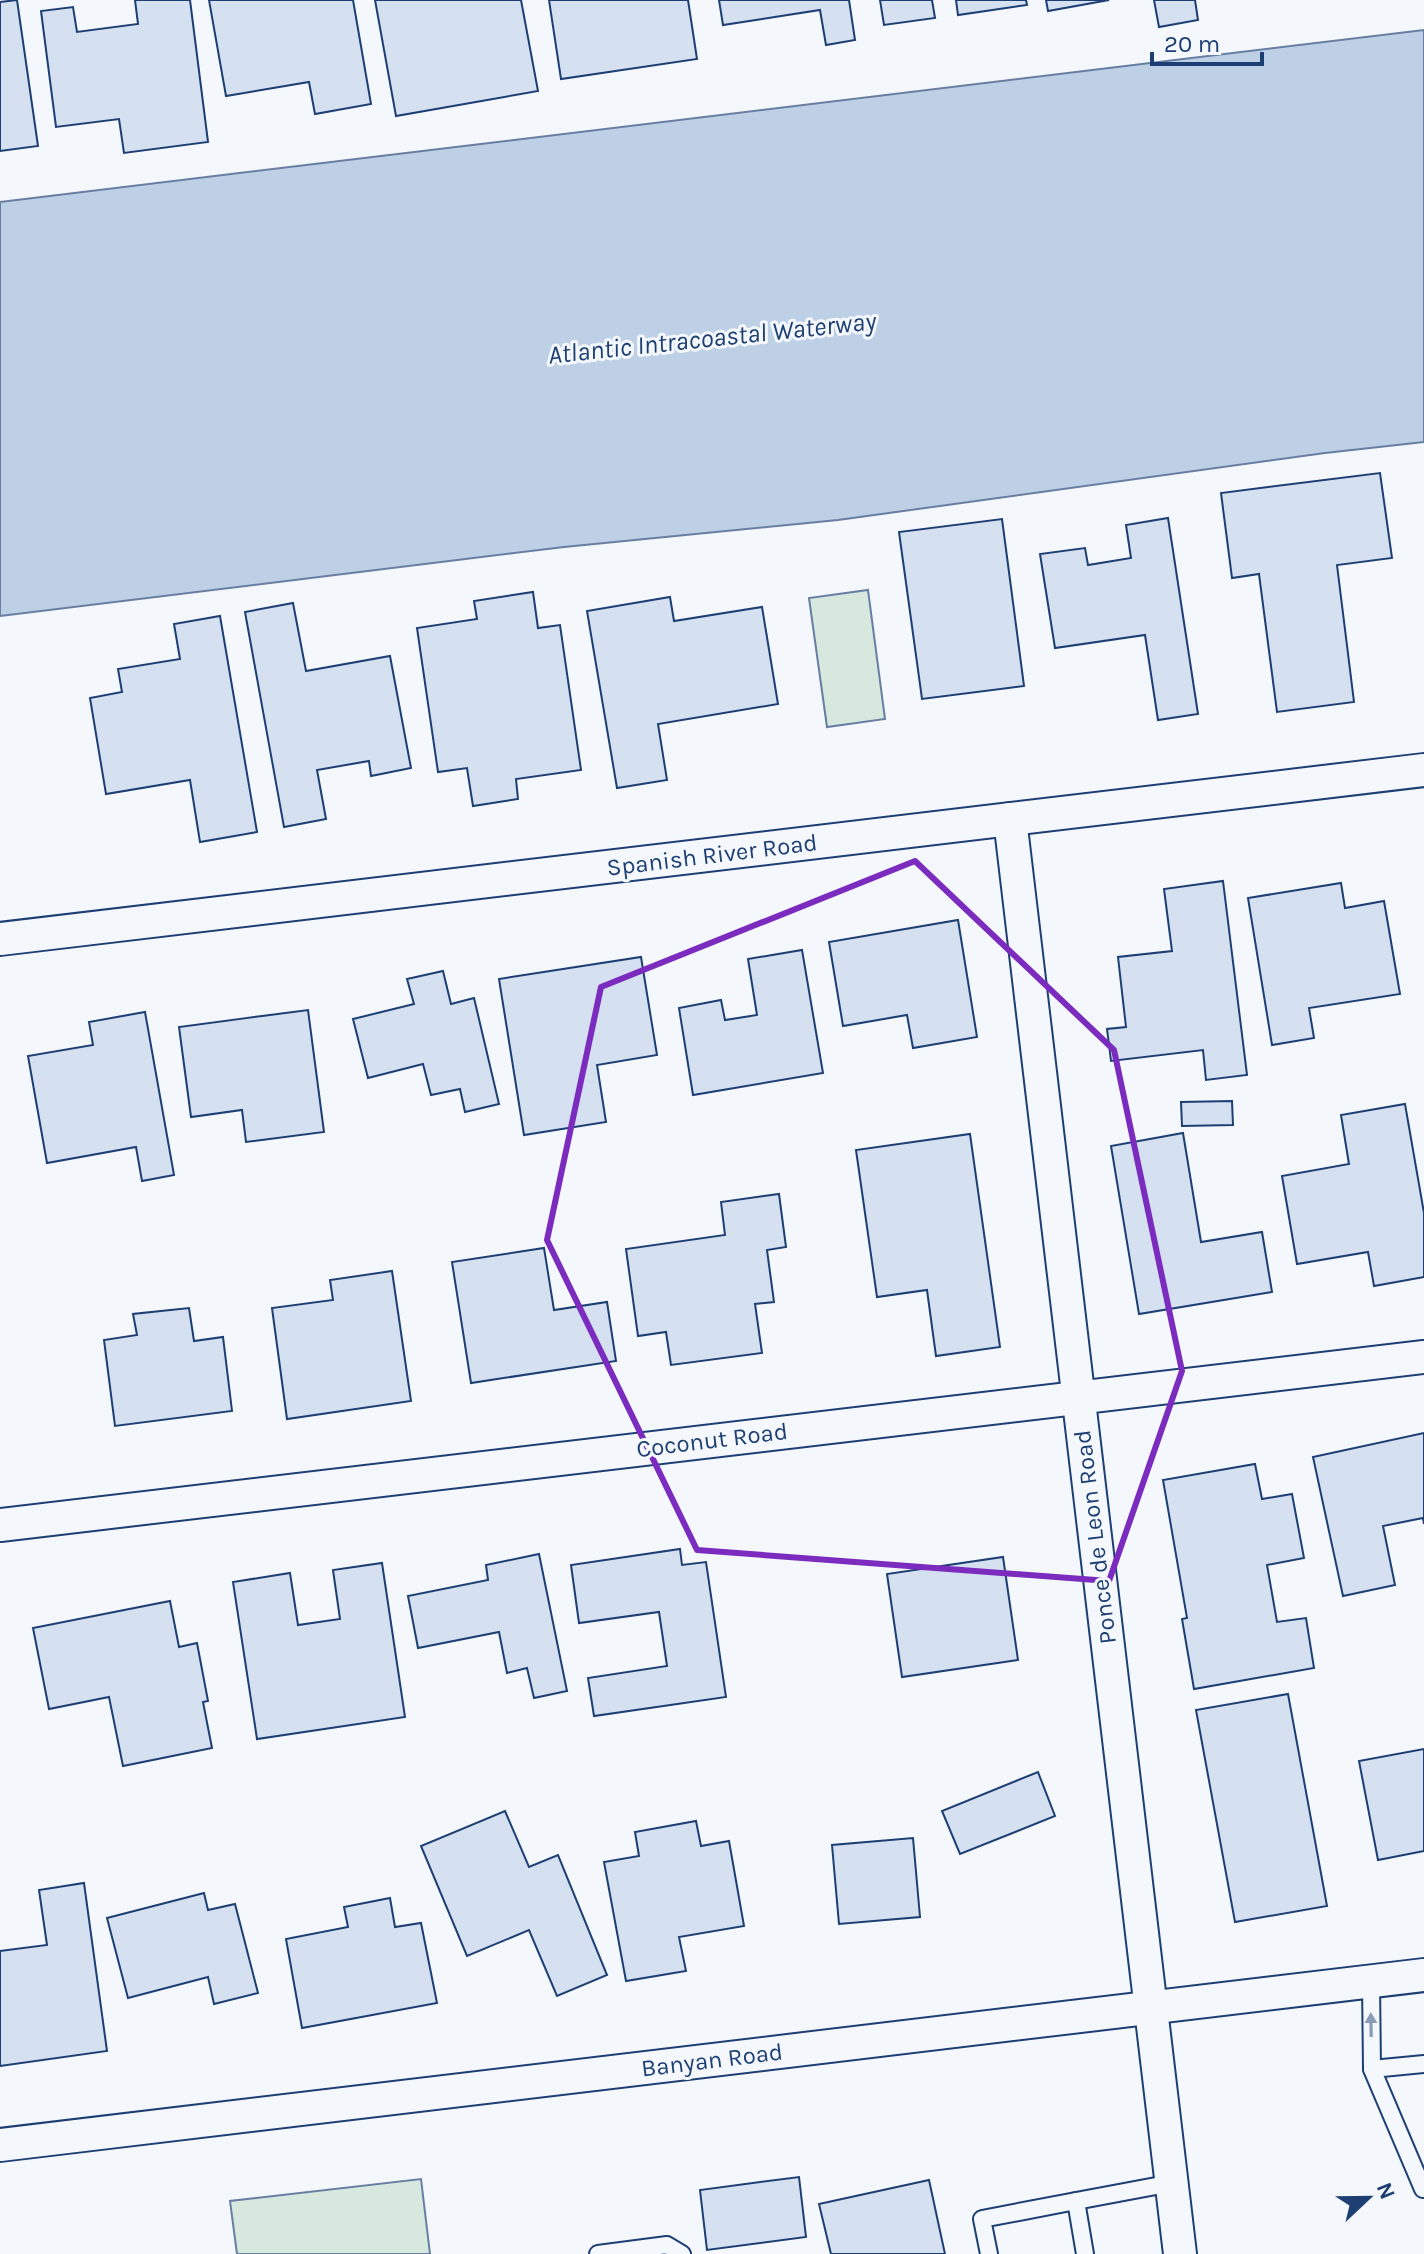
<svg xmlns="http://www.w3.org/2000/svg" width="1424" height="2254" font-family="Karla,sans-serif">
<style>
.green{fill:#d7e8df;stroke:#687fa3;stroke-width:2}
.water{fill:#bed0e5;stroke:#687fa3;stroke-width:2}
.building{fill:#d5e0f0;stroke:#1d3f73;stroke-width:2}
.lines{fill:none;stroke-linecap:round;stroke-linejoin:round}
.service-casing{stroke:#1d3f73;stroke-width:20}
.minor-casing{stroke:#1d3f73;stroke-width:36}
.service{stroke:#f4f7fb;stroke-width:16}
.minor{stroke:#f4f7fb;stroke-width:32}
.oneway{fill:#889bb7}
.marked{fill:none;stroke:#7b2cbf;stroke-width:6;stroke-linejoin:round}
.labels{text-anchor:middle;dominant-baseline:central;stroke-width:6;stroke-linejoin:round;paint-order:stroke}
.street-label{font-size:24px;fill:#1d3f73;stroke:#f4f7fb}
.water-label{font-size:26px;font-style:italic;fill:#1d3f73;stroke:#f4f7fb}
</style>
<rect width="100%" height="100%" fill="#f4f7fb"/>
<g class="green">
<polygon points="868,590 885,719 827,727 809,598"/>
<polygon points="421,2179 430,2254 237,2254 230,2201"/>
</g>
<polygon class="water" points="1424,30 1424,442 1325,453 838,520 564,547 0,616 0,202"/>
<g class="building">
<polygon points="17,0 38,146 0,151 0,2"/>
<polygon points="135,0 190,0 208,142 124,153 119,119 56,127 41,11 73,7 77,32 138,24"/>
<polygon points="209,0 353,0 371,104 315,114 309,82 226,96"/>
<polygon points="375,0 521,0 538,91 396,116"/>
<polygon points="549,0 688,0 697,59 561,79"/>
<polygon points="719,0 849,0 855,40 826,45 820,10 723,25"/>
<polygon points="880,0 932,0 935,18 884,25"/>
<polygon points="956,0 1026,0 1027,5 958,15"/>
<polygon points="1046,0 1109,0 1048,11"/>
<polygon points="1154,0 1195,0 1198,20 1159,27"/>
<polygon points="1380,473 1392,558 1337,565 1354,702 1277,712 1259,574 1232,578 1221,493"/>
<polygon points="1168,518 1198,714 1158,720 1145,635 1055,648 1040,554 1085,548 1088,565 1131,558 1126,525"/>
<polygon points="1002,519 1024,686 922,699 899,532"/>
<polygon points="533,592 538,628 560,625 581,770 516,779 518,799 473,806 467,768 438,772 417,628 477,619 474,601"/>
<polygon points="670,597 674,621 762,607 778,704 658,724 667,780 617,788 587,611"/>
<polygon points="293,603 306,671 390,656 411,768 371,776 369,761 317,770 326,819 284,827 245,612"/>
<polygon points="220,616 257,832 200,842 190,780 106,794 90,698 122,692 118,669 180,659 174,624"/>
<polygon points="1223,881 1247,1075 1206,1080 1203,1050 1111,1061 1107,1029 1126,1027 1118,957 1172,951 1164,889"/>
<polygon points="1341,883 1345,908 1384,901 1400,994 1309,1008 1314,1038 1272,1045 1248,898"/>
<polygon points="958,920 977,1037 913,1048 907,1015 843,1026 829,942"/>
<polygon points="802,950 823,1073 693,1095 679,1008 721,1000 725,1020 757,1015 748,959"/>
<polygon points="641,957 657,1055 597,1065 606,1122 524,1135 499,979"/>
<polygon points="443,971 451,1004 474,998 499,1104 465,1112 460,1089 431,1095 423,1064 368,1078 353,1019 414,1004 407,979"/>
<polygon points="308,1010 324,1132 246,1142 242,1110 191,1117 179,1027"/>
<polygon points="145,1012 174,1175 142,1181 136,1147 47,1163 28,1056 93,1045 89,1022"/>
<polygon points="1232,1101 1233,1125 1182,1126 1181,1102"/>
<polygon points="1405,1104 1424,1213 1424,1277 1374,1286 1368,1252 1297,1264 1282,1176 1349,1164 1341,1115"/>
<polygon points="1183,1133 1201,1242 1262,1232 1272,1292 1139,1314 1111,1146"/>
<polygon points="970,1134 1000,1347 936,1356 927,1290 877,1297 856,1150"/>
<polygon points="779,1194 786,1247 767,1250 774,1302 755,1304 762,1353 671,1365 666,1332 638,1336 626,1249 725,1235 721,1202"/>
<polygon points="544,1248 554,1310 607,1302 616,1361 471,1383 452,1262"/>
<polygon points="392,1271 411,1401 287,1419 272,1308 333,1300 330,1280"/>
<polygon points="189,1308 194,1341 223,1337 232,1411 115,1426 104,1340 137,1335 133,1314"/>
<polygon points="1424,1433 1424,1524 1423,1518 1383,1526 1395,1585 1343,1596 1313,1457"/>
<polygon points="1255,1464 1262,1499 1292,1494 1304,1558 1267,1565 1277,1622 1306,1618 1314,1668 1194,1689 1182,1619 1187,1618 1163,1480"/>
<polygon points="680,1549 682,1565 706,1562 726,1697 594,1716 588,1678 667,1666 659,1612 579,1623 571,1565"/>
<polygon points="539,1554 567,1691 534,1698 527,1668 507,1673 499,1632 418,1648 408,1596 488,1580 486,1565"/>
<polygon points="1003,1557 1018,1660 902,1677 887,1574"/>
<polygon points="382,1563 405,1717 257,1739 233,1582 290,1573 298,1625 340,1619 333,1570"/>
<polygon points="170,1601 179,1647 197,1643 208,1701 203,1702 212,1748 123,1766 109,1697 49,1709 33,1628"/>
<polygon points="1288,1694 1327,1906 1235,1922 1196,1710"/>
<polygon points="1424,1749 1424,1851 1378,1860 1359,1761"/>
<polygon points="1038,1772 1055,1816 960,1854 942,1811"/>
<polygon points="505,1811 529,1867 558,1855 607,1975 557,1996 529,1930 467,1956 421,1846"/>
<polygon points="696,1821 701,1846 729,1841 744,1926 679,1937 686,1971 626,1981 604,1862 639,1856 635,1832"/>
<polygon points="913,1838 920,1917 839,1924 832,1845"/>
<polygon points="84,1883 107,2051 0,2066 0,1951 47,1945 39,1890"/>
<polygon points="204,1893 208,1910 235,1904 258,1993 214,2004 208,1977 128,1998 107,1918"/>
<polygon points="390,1898 395,1927 421,1923 437,2003 302,2028 286,1939 348,1927 344,1907"/>
<polygon points="799,2177 806,2237 707,2250 700,2190"/>
<polygon points="929,2180 945,2254 831,2254 819,2204"/>
</g>
<g class="lines">
<g class="service-casing">
<g id="service">
<polyline points="1371,1982 1372,2069 1423,2189"/>
<polyline points="1372,2069 1424,2064"/>
<polyline points="1076,2201 1172,2183"/>
<polyline points="598,2254 667,2245 682,2254"/>
<polyline points="989,2254 982,2219 1076,2201 1085,2254"/>
</g>
</g>
<g class="minor-casing">
<g id="minor">
<polyline points="1010,819 1180,2254"/>
<polyline points="0,939 1424,770"/>
<polyline points="0,1525 1424,1357"/>
<polyline points="0,2145 1424,1975"/>
</g>
</g>
<use href="#service" class="service"/>
<use href="#minor" class="minor"/>
</g>
<defs><path id="oneway-solid" d="M-6-.8H1V-3.2L6.5 0L1 3.2V.8H-6Z" transform="scale(2)"/></defs>
<use class="oneway" href="#oneway-solid" transform="translate(1371 2025) rotate(-91)"/>
<path class="marked" d="M915,861L1114,1050L1182,1371L1109,1581L697,1550L547,1240L601,987Z"/>
<g class="labels">
<g class="street-label">
<text transform="translate(712 855) rotate(-7)">Spanish River Road</text>
<text transform="translate(712 1440) rotate(-7)">Coconut Road</text>
<text transform="translate(1095 1537) rotate(-97)">Ponce de Leon Road</text>
<text transform="translate(712 2060) rotate(-7)">Banyan Road</text>
</g>
<g class="water-label">
<text transform="translate(712 338) rotate(-6)">Atlantic Intracoastal Waterway</text>
</g>
</g>
<g transform="translate(1368 2198) rotate(68)" stroke="#f4f7fb" stroke-width="6" paint-order="stroke">
<path d="M0-6L14 30L0 20L-14 30Z" fill="#1d3f73"/>
<text y="-12" font-size="22" font-weight="bold" text-anchor="middle" fill="#1d3f73">N</text>
</g>
<path d="M1152 52v12h110v-12" fill="none" stroke="#1d3f73" stroke-width="4"/>
<text x="1164" y="52" font-size="24" fill="#1d3f73" stroke="#f4f7fb" stroke-width="6" paint-order="stroke">20 m</text>
</svg>
